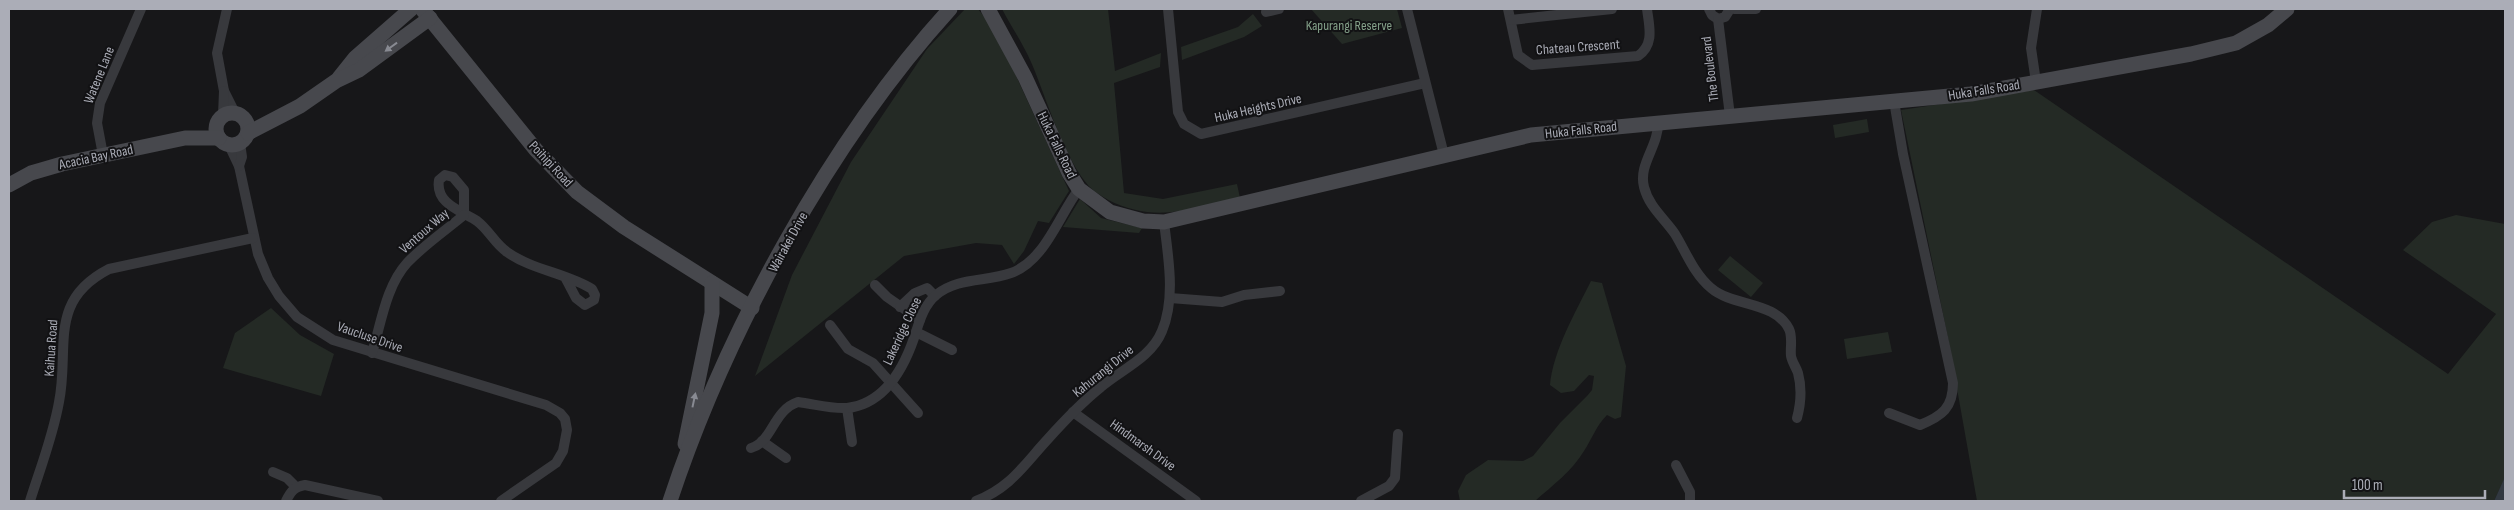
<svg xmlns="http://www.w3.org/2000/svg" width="2514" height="510" font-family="'Sofia Sans Condensed',sans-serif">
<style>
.green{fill:#242a25}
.water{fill:#313840}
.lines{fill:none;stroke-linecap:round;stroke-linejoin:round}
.street{stroke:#38393d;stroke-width:10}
.secondary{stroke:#47484d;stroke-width:15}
.oneway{fill:#888a92}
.labels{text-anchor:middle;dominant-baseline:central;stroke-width:4;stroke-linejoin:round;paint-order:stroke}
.park-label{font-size:14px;fill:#84a089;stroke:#121214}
.street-label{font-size:14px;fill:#abadb7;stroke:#121214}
</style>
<rect width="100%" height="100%" fill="#171719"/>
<g class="green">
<polygon points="965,9 978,9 995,30 1069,191 1049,223 1038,221 1024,251 1014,264 1002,245 976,243 904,256 755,376 792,275 851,162 927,49"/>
<path d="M1002,9H1108L1115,71L1161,53L1160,67L1114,83L1124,193L1163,199L1237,184L1240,198C1211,204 1177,216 1147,212C1130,210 1111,203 1097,193C1068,173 1046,96 1031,62C1023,44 1011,26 1002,9Z"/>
<polygon points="1311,9 1397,9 1402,28 1342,44"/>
<polygon points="1253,14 1262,26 1244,37 1182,60 1181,47 1238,27"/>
<polygon points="2034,90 2448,374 2496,314 2403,250 2432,222 2456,215 2505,224 2505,478 2494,501 1977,501 1948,338 1901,110"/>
<polygon points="1867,119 1869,132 1835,138 1833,125"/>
<polygon points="1080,199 1101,218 1142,228 1139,233 1063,227"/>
<polygon points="1730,256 1763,283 1751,297 1718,270"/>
<path d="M1591,281L1602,283L1626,366L1621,417L1615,419L1607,415C1596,426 1592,439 1584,451C1572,471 1552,486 1535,501H1460L1458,491L1466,475L1488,460L1523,461L1533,456L1560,423L1587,396L1592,390L1594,376L1589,375L1574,391L1561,393L1550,385C1553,351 1576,311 1591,281Z"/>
<polygon points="271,308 300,335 334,354 321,396 223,368 235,333"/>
<polygon points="1888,332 1892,352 1847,359 1844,339"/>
</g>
<polygon class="water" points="2505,478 2505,501 2494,501 2504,479"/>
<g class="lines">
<g class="street">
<polyline points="227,9 217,53 224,91 235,113"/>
<polyline points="1168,9 1178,112 1184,124 1201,134 1425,83"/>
<polyline points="1407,9 1444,155"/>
<path d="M1508,9L1518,55L1532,65L1638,56C1655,44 1649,26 1647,9"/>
<polyline points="1709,9 1712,15 1718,19 1725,17 1730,9"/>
<polyline points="1734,9 1756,9"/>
<polyline points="1266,12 1279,9"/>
<polyline points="1718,19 1730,116"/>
<polyline points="1511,20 1612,9"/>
<polyline points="2036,82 2031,48 2037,9"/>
<polyline points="223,115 224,91"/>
<path d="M1658,122C1659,146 1638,164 1644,187C1649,207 1664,218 1675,234C1686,252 1694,274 1711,288C1733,307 1775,301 1789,329C1793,337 1790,348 1791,356C1792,362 1796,367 1798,373C1802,388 1801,403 1797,418"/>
<polyline points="229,145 239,166 258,254 268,278 279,296 297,317 333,340 546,405 560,413 565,419 567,430 563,451 556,463 501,501"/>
<polyline points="103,155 97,123 100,103 141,9"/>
<polyline points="239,166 242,157 240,143"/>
<path d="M464,215V190L453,177L445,175L439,180C435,204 462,211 477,221C489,230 495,244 507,252C532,270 566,273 592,289L595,295L594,300L585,305L576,298L566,279"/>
<polyline points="875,285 887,297 920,320"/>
<polyline points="1170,298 1222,302 1244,295 1280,291"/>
<polyline points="900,307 915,293 927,288 935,296"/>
<polyline points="830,325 848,349 873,363 918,413"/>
<polyline points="916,332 952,350"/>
<path d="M372,353C381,324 386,286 407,263C424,245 446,230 464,215"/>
<polyline points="847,408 852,442"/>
<polyline points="1073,412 1196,501"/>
<path d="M1889,413L1920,425C1942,416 1953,408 1953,383L1903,154L1894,101"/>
<polyline points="762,441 786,458"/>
<path d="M751,448C772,443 773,410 798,402C814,404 831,409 847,408C884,404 903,370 914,338C919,323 923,306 936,295C958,277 986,282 1011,273C1045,261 1059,215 1079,189"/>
<polyline points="1676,465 1690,492 1690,501"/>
<polyline points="273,472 287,478 296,487"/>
<path d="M30,501C40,469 53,436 59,402C70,347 47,301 109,269L253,238"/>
<path d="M286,501C291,491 294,487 305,485L378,501"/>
<path d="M976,501C1010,488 1023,466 1047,440C1064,421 1081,403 1101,387C1122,369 1151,358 1162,331C1176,298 1168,256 1164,222"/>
<polyline points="1361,501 1389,486 1395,478 1398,434"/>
</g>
<g class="secondary">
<polyline points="422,9 536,150 577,192 624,227 752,308"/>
<polyline points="988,9 1025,77 1069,173 1079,189 1110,212 1143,221 1164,222 1531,135 1971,94 2191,54 2236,43 2268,25 2287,9"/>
<polyline points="339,78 355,58 411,9"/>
<circle cx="232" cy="129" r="16"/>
<polyline points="248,133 300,106 336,81 359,70 430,18"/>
<polyline points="9,185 31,173 62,164 185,138 219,138"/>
<polyline points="685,444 712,313 712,283"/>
<path d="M670,501C726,332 830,141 950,9"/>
</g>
</g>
<defs><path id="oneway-solid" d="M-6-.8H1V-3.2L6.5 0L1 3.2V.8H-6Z" transform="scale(1.25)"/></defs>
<g class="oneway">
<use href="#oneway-solid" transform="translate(391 47) rotate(144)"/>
<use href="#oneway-solid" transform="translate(694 400) rotate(-78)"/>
</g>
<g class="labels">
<g class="park-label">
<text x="1349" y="25">Kapurangi Reserve</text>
</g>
<g class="street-label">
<text transform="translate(1578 47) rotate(-4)">Chateau Crescent</text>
<text transform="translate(1710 69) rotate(-97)">The Boulevard</text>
<text transform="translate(99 75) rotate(-68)">Watene Lane</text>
<text transform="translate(1984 90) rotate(-9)">Huka Falls Road</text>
<text transform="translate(1258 108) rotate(-13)">Huka Heights Drive</text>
<text transform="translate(1581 130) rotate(-6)">Huka Falls Road</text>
<text transform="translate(1057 145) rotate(64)">Huka Falls Road</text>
<text transform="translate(96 157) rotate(-12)">Acacia Bay Road</text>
<text transform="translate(551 164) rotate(47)">Poihipi Road</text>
<text transform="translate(424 231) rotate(-41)">Ventoux Way</text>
<text transform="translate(788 242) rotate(-61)">Wairakei Drive</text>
<text transform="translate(902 331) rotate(-65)">Lakeridge Close</text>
<text transform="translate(370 337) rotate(19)">Vaucluse Drive</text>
<text transform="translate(51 348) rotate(-86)">Kaihua Road</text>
<text transform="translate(1103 371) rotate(-39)">Kahurangi Drive</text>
<text transform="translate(1143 445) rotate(36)">Hindmarsh Drive</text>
</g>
</g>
<rect width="2514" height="510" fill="none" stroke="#abadb7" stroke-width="20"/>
<path d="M2344 490v8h141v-8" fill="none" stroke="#abadb7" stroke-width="2.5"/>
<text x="2352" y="490" font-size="15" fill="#abadb7" stroke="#121214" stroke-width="4" paint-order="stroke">100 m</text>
</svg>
